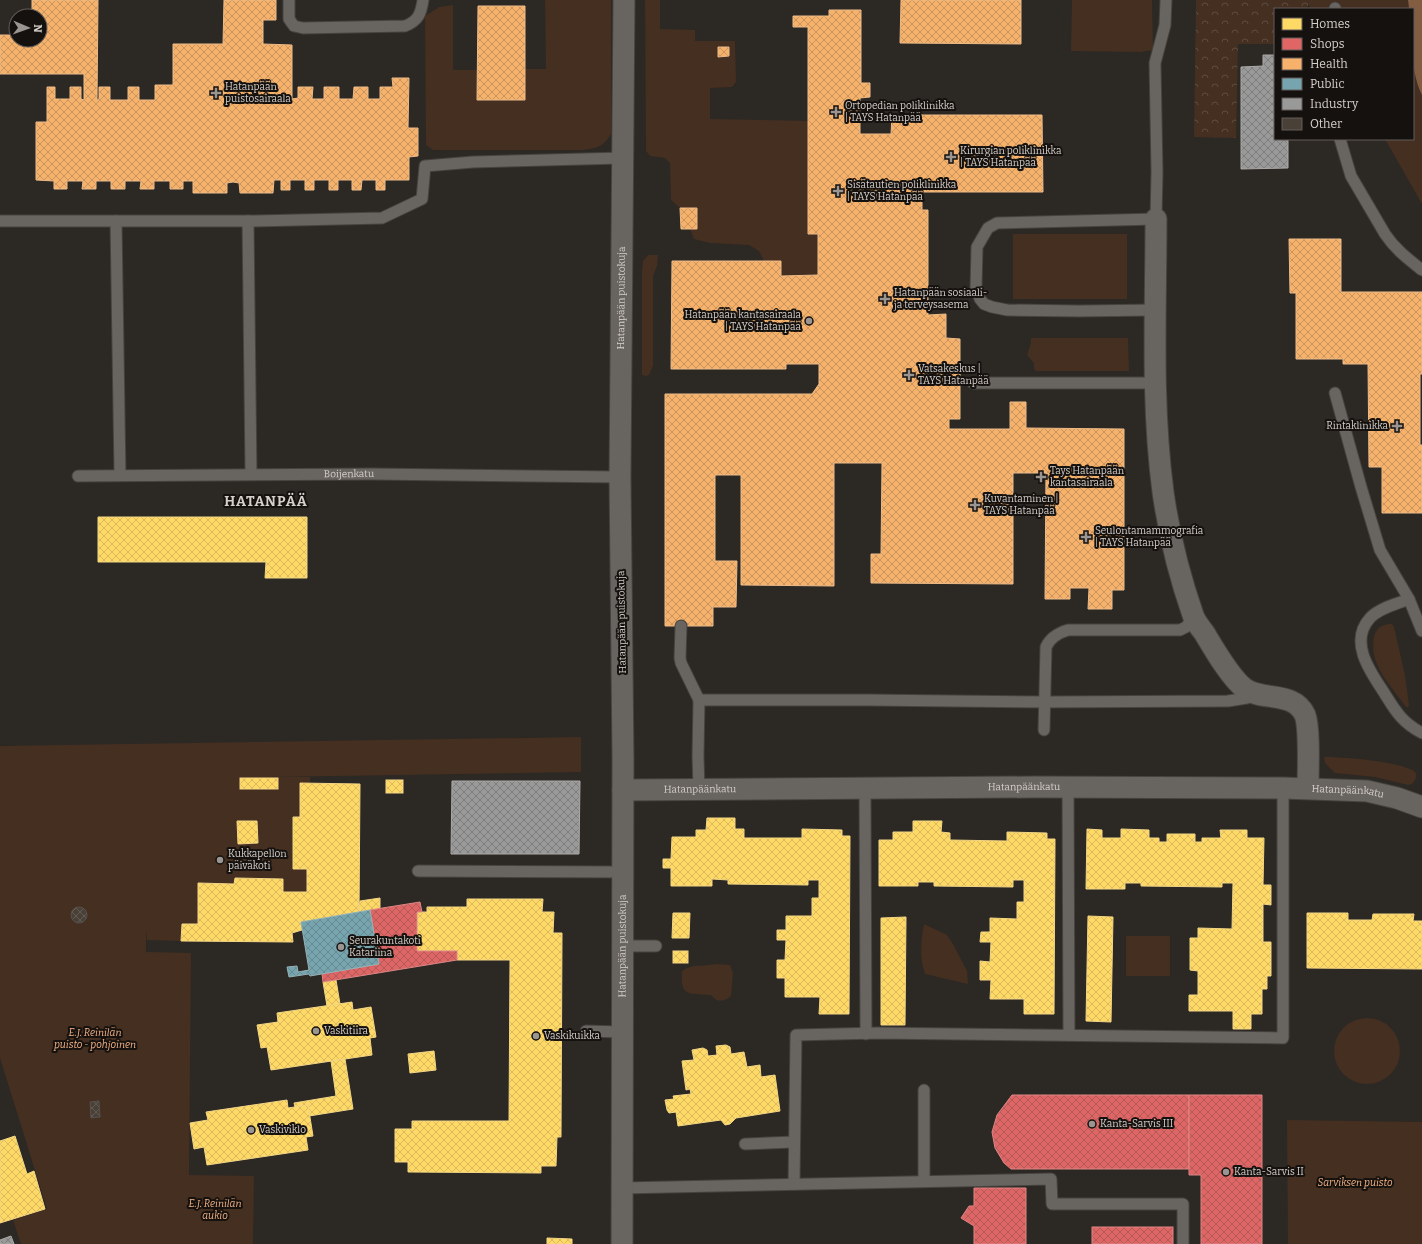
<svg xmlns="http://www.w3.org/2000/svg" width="1422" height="1244" font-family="Bitter,serif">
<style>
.green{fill:#442f21}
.forest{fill:url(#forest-crowns)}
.water{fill:#825d42}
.homes{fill:url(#homes-cross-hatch);stroke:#f3d684}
.shops{fill:url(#shops-cross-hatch);stroke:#dd8684}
.health{fill:url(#health-cross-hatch);stroke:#ecbb88}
.public{fill:url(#public-cross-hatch);stroke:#93b2b7}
.industry{fill:url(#industry-cross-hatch);stroke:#abaaa8}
.building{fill:url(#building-cross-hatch);stroke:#56514e}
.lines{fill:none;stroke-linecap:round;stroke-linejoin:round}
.lane-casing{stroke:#46433f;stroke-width:13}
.street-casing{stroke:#46433f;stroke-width:23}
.lane{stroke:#686460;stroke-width:11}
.street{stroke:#686460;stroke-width:21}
.poi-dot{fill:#9a9591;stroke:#15110e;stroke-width:1.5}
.labels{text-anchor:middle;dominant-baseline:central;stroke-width:4;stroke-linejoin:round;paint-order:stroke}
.poi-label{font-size:10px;fill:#d6d0cb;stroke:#15110e;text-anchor:start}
.street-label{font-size:10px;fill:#d6d0cb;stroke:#15110e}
.park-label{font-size:10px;font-style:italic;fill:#f4b385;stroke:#15110e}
.district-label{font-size:14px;font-weight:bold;letter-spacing:1px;fill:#d6d0cb;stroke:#15110e}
</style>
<defs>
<pattern id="forest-crowns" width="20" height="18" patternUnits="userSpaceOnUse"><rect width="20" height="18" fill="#442f21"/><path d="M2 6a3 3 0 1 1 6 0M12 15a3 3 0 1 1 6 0" fill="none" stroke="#5e4c40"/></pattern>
<pattern id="homes-cross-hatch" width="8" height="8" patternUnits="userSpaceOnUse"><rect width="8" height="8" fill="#ffd966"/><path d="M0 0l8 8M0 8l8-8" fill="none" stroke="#d9ba5e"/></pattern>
<pattern id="shops-cross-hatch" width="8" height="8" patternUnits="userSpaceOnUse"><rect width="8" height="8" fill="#e06666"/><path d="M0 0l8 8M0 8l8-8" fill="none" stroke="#b05a5a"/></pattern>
<pattern id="health-cross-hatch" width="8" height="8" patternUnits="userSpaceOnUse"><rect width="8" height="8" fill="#f6b26b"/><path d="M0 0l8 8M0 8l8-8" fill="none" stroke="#c89560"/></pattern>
<pattern id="public-cross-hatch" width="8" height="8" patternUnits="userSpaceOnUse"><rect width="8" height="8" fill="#76a5af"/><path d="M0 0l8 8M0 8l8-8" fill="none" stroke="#688b92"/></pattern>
<pattern id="industry-cross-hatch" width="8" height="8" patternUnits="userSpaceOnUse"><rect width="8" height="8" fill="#999"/><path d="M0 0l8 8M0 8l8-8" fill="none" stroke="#7e7e7d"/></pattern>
<pattern id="building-cross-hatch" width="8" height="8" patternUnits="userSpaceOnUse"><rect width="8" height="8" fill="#494038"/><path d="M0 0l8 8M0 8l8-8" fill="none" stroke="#625b53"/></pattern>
</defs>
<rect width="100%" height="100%" fill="#2c2824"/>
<g class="green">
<path d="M545,0H611V134C604,146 598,148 584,150H433L426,145L425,16L439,7L453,5V70H478L477,100H525V69H546Z"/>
<polygon points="645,0 660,0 660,29 695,30 695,41 735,41 736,82 732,87 710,88 710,119 808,121 808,234 818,234 818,275 781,276 781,261 764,261 759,251 749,245 710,243 694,239 690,229 697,228 697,208 680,208 671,200 670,163 665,158 650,156 646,151"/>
<polygon points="1072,0 1152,0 1153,50 1141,52 1071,51"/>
<polygon points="1306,0 1408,0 1409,9 1311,9"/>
<polygon points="1413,56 1416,80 1422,95 1422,204 1385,139 1413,139"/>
<rect x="1013" y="234" width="114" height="65"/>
<polygon points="648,255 658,255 657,266 653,276 653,366 649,375 646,376 642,375 642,272 643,261"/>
<polygon points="1031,338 1128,338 1129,371 1036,371 1034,369 1034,363 1027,355 1031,343"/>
<path d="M1389,624H1392L1394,627L1405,675L1409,705L1408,707H1406C1392,687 1368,664 1374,637C1376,629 1380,625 1389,624Z"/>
<polygon points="581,737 581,772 270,777 310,777 310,783 300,784 300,817 293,869 307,869 307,892 283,892 283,879 235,878 234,884 199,883 198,924 182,924 181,941 147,940 146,929 146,952 191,953 189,1175 254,1176 253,1244 21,1244 13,1220 47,1209 0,1058 0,746"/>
<path d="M1324,757C1345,757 1396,761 1414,771C1419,776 1415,780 1412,784L1408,785L1375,777L1335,773L1325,763Z"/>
<path d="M924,924L947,935L953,944L967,971L968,984L925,974C919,957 921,941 924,924Z"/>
<rect x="1126" y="936" width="44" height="40"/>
<path d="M716,964L730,965L733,973L731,996C724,1002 717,1003 711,995C688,993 680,997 682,971C693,963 704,967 716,964Z"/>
<circle cx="1367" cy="1051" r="33"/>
<polygon points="1287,1120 1422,1122 1422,1244 1288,1244"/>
</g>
<polygon class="forest" points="1196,0 1310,0 1307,9 1275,9 1275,44 1238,44 1236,138 1194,137"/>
<path class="water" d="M1408,0H1422V95C1409,69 1413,37 1413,9H1409Z"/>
<g class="homes">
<polygon points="98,517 307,517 307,578 265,578 266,562 98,562"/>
<rect x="240" y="778" width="38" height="11"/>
<rect x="386" y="780" width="17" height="13"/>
<polygon points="300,783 360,784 359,912 301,922 302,930 292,933 293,942 181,941 182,924 198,924 198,883 234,884 235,878 283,879 283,892 307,892 307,869 293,869 293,817 300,817"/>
<polygon points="707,818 735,818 735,829 744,829 744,838 802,838 802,829 842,830 842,836 850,836 849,1014 819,1014 820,997 785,997 785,978 777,978 777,960 785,960 786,940 777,940 777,930 786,930 786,916 812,916 812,898 819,898 819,880 808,880 808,885 728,884 728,880 712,879 712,886 671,886 671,868 663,868 663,859 671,859 672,837 696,837 696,830 706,830"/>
<polygon points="237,821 257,821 258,843 238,844"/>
<polygon points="913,821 942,821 941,832 950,833 950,840 1007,841 1007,832 1047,833 1047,839 1055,839 1054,1014 1024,1014 1024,999 990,999 991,980 980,980 980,961 990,962 991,942 980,942 981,932 990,932 990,918 1017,919 1017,902 1024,902 1024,880 1013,880 1013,887 934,886 934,882 918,882 918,886 879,886 879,840 893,840 893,832 913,832"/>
<polygon points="1087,829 1102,830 1102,838 1121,838 1121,829 1149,830 1149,838 1159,838 1159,842 1167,842 1167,834 1195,834 1195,842 1202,842 1202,838 1221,838 1220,830 1247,830 1247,838 1264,838 1263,885 1271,885 1271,905 1263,904 1263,942 1271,942 1271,976 1267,976 1267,989 1262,989 1262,1014 1251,1014 1251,1029 1233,1029 1233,1011 1189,1011 1189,995 1198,995 1198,971 1190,970 1190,938 1198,938 1198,928 1232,929 1233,883 1222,883 1222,887 1141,886 1141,883 1125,883 1125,889 1086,889"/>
<polygon points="380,898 380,909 359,912 360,901"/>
<polygon points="467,899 543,899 542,912 554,912 553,933 562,933 561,1137 557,1137 556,1166 541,1166 541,1173 408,1172 408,1162 395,1162 395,1129 412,1129 412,1121 509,1121 510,960 457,960 457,951 417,951 417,912 427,912 427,907 467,907"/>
<polygon points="673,913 690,913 689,938 672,938"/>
<polygon points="1307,913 1348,913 1348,920 1372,920 1373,914 1414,914 1413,921 1422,921 1422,969 1307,968"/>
<polygon points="1088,916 1113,917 1111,1022 1086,1021"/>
<polygon points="906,917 905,1025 881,1025 881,918"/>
<rect x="673" y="951" width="15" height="12"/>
<polygon points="336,980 340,1004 327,1006 323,982"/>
<polygon points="352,1002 353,1010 371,1007 376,1037 370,1038 372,1055 271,1070 267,1047 261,1048 257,1025 278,1022 277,1013"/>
<polygon points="726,1045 730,1047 731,1054 744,1052 747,1067 760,1065 761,1077 775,1075 780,1111 736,1118 730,1124 725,1125 721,1120 678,1126 676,1112 669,1113 667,1110 665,1100 674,1099 673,1096 691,1094 690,1089 686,1090 682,1061 694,1060 692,1050 703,1048 707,1050 708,1056 717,1055 716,1046"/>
<polygon points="434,1051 436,1070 410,1073 408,1054"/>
<polygon points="345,1059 353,1109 309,1116 308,1105 295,1107 294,1103 336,1096 331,1061"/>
<polygon points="287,1100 288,1108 308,1105 313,1136 306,1137 308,1150 207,1165 204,1147 194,1149 190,1123 208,1120 206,1112"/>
<polygon points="15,1136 27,1174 34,1171 45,1209 0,1223 0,1141"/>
<polygon points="547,1238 572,1239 572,1244 547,1244"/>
</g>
<g class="shops">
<polygon points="420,902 422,912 417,912 417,951 457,951 457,960 323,982 322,974 379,964 370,910"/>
<polygon points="1012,1095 1189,1095 1189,1169 1011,1169 1004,1163 995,1148 992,1132 997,1115"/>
<polygon points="1189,1095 1262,1095 1262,1244 1201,1244 1201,1175 1189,1175"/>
<polygon points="974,1188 1026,1188 1026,1244 974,1244 974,1226 961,1218 969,1206 974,1206"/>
<rect x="1092" y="1227" width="81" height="17"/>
</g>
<g class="health">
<polygon points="32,0 98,0 97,100 99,99 99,87 110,87 110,100 128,100 128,87 139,87 139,100 155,100 155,85 173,85 173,44 223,44 224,0 276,0 276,20 263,20 263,44 292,45 292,99 298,98 298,87 313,87 312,99 324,99 324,87 339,87 339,99 353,99 354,87 368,87 368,99 380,99 380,87 393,87 392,78 409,78 408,128 418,128 418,156 409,157 409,180 385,180 385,190 376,190 376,180 362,180 361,190 352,190 352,180 338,180 338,190 329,190 329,180 314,180 314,190 305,190 305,180 290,180 290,190 281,190 281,180 274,180 273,193 240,193 239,183 233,182 227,183 227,193 193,193 193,181 183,181 183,189 170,189 170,181 154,181 154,189 140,189 141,181 125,181 125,189 111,189 111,181 96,181 96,189 82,189 83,181 67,181 67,189 54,189 54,181 36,180 36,122 47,122 47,87 55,87 55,99 70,99 70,87 81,87 81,99 84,100 84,74 0,74 0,35 16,35 16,40 40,40 40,16 32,16"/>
<polygon points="901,0 1021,0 1021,44 900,43"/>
<polygon points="478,6 525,6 525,100 477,100"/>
<polygon points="829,10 861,10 861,83 870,83 870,97 860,98 860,134 891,134 892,115 1042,115 1043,192 922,192 922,210 928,210 928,315 946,314 946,338 960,339 960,419 949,419 949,429 1010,429 1010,402 1026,402 1026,428 1124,429 1124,590 1112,590 1112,609 1088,609 1089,588 1070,588 1070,599 1045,599 1046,473 1013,473 1013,584 871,583 871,554 881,554 882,463 834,463 834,586 741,585 741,475 715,475 715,561 737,561 736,607 713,607 713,626 665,626 665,394 812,394 819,384 819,364 786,364 786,369 671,369 672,261 781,261 781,276 818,275 818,234 808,234 808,27 793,27 793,16 829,16"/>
<polygon points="718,47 729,47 729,56 718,57"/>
<polygon points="680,208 697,208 697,229 681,229"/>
<polygon points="1289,239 1341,239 1341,292 1422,292 1422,374 1420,374 1420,445 1422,445 1422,513 1382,513 1382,467 1369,467 1368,364 1343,364 1343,359 1296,359 1296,293 1290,293"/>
</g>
<polygon class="public" points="370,910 379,964 310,976 309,974 289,977 287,967 297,966 298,972 309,970 301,922"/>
<g class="industry">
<polygon points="1263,55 1275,55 1275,139 1288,139 1288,168 1241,169 1241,67 1263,66"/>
<polygon points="452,781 580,781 579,854 451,854"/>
<polygon points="11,1236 14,1244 0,1244 0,1240"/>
</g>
<g class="building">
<circle cx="79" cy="915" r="8"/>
<polygon points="99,1101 100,1117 91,1118 90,1102"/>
</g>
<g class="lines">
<g class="lane-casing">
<g id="lane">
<path d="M289,0V19L294,26L303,28L405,26C418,21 421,14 423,0"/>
<polyline points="1335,9 1335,8"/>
<path d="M1340,139L1351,176L1385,234C1395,249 1408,259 1422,270"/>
<polyline points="0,221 255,221 382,218 422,199 425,166 473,162 622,158"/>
<polyline points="116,221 120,475"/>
<polyline points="248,221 251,474"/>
<polyline points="1155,310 1079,311 1007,310 992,307 984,304 980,299 976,288 977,247 988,228 997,223 1156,219 1157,172 1155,63 1165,25 1166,0"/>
<polyline points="973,383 1156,383"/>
<polyline points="1335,393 1361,487 1380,550 1409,599 1422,631"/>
<path id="s1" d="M78,476L372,474L620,477"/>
<path d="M1409,599C1397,604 1379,608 1370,618C1349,641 1369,670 1383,691C1395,710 1401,722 1422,733"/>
<polyline points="681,626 680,658 681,663 699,700"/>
<path d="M1044,730L1046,647C1050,638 1058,633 1068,630H1180L1186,627L1194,617"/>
<polyline points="1068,787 1069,1035"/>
<polyline points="865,789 866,1034"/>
<polyline points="699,790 698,756 699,700 868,700 1044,702 1228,701 1247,698 1254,693"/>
<polyline points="418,871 622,872"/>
<polyline points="622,946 656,946"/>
<polyline points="586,1031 622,1032"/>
<polyline points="924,1090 924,1181"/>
<polyline points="745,1144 794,1142"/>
<polyline points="794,1184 796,1035 877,1033 1283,1038 1283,788"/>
<polyline points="622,1188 1051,1179 1052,1204 1183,1204 1183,1244"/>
</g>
</g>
<g class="street-casing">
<g id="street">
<path d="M1156,219C1156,310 1151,401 1163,492C1169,534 1179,575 1193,615C1195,622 1201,628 1205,634C1214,649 1230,677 1244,688C1262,702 1293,690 1305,715C1310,728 1308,772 1308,788"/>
<path id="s2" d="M623,790L1035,787L1283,788L1367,791L1397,798L1422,807"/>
<path id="s3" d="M622,1244L623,759L620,477L624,0"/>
</g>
</g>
<use href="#lane" class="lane"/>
<use href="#street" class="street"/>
</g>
<g class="poi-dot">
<path d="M214 87h4v4h4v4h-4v4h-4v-4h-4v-4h4z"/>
<path d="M834 106h4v4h4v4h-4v4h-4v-4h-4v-4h4z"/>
<path d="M949 151h4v4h4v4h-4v4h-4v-4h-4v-4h4z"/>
<path d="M836 185h4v4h4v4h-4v4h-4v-4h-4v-4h4z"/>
<path d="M883 293h4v4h4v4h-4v4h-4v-4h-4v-4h4z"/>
<circle cx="809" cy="321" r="4"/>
<path d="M907 369h4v4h4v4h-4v4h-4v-4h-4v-4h4z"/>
<path d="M1395 420h4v4h4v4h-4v4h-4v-4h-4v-4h4z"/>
<path d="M1039 471h4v4h4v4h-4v4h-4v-4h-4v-4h4z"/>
<path d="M973 499h4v4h4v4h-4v4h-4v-4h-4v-4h4z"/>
<path d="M1084 531h4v4h4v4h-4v4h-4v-4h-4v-4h4z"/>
<circle cx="220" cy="860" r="4"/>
<circle cx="341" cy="947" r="4"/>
<circle cx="316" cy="1031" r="4"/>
<circle cx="536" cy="1036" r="4"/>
<circle cx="1092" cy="1124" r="4"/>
<circle cx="251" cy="1130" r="4"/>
<circle cx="1226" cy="1172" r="4"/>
</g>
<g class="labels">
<g class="poi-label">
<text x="225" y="87">Hatanpään<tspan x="225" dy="12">puistosairaala</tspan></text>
<text x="845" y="106">Ortopedian poliklinikka<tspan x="845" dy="12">| TAYS Hatanpää</tspan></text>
<text x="960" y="151">Kirurgian poliklinikka<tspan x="960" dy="12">| TAYS Hatanpää</tspan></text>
<text x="847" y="185">Sisätautien poliklinikka<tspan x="847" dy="12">| TAYS Hatanpää</tspan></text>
<text x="894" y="293">Hatanpään sosiaali-<tspan x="894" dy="12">ja terveysasema</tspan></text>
<text x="801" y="315" text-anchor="end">Hatanpään kantasairaala<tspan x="801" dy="12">| TAYS Hatanpää</tspan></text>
<text x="918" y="369">Vatsakeskus |<tspan x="918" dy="12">TAYS Hatanpää</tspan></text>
<text x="1388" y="426" text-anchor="end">Rintaklinikka</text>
<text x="1050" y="471">Tays Hatanpään<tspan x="1050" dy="12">kantasairaala</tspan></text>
<text x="984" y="499">Kuvantaminen |<tspan x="984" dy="12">TAYS Hatanpää</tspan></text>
<text x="1095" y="531">Seulontamammografia<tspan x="1095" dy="12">| TAYS Hatanpää</tspan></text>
<text x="228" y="854">Kukkapellon<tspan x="228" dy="12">päiväkoti</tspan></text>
<text x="349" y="941">Seurakuntakoti<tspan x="349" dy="12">Katariina</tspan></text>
<text x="324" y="1031">Vaskitiira</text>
<text x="544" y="1036">Vaskikuikka</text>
<text x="1100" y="1124">Kanta-Sarvis III</text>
<text x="259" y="1130">Vaskiviklo</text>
<text x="1234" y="1172">Kanta-Sarvis II</text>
</g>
<g class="street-label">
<text stroke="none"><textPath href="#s3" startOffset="946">Hatanpään puistokuja</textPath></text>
<text stroke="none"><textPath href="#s1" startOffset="271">Boijenkatu</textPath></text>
<text transform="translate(622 622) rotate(-91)">Hatanpään puistokuja</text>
<text stroke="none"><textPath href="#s2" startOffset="401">Hatanpäänkatu</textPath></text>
<text stroke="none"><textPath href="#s2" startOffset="77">Hatanpäänkatu</textPath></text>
<text stroke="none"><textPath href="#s2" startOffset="725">Hatanpäänkatu</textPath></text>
<text stroke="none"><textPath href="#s3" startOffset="298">Hatanpään puistokuja</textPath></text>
</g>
<g class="park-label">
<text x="95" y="1033">E.J. Reinilän<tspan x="95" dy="12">puisto - pohjoinen</tspan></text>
<text x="1355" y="1183">Sarviksen puisto</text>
<text x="215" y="1204">E.J. Reinilän<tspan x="215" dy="12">aukio</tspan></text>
</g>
<g class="district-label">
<text x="266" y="501">HATANPÄÄ</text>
</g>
</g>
<rect x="1274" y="8" width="140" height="132" fill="#15110e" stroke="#625d5a"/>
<rect x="1282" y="18" width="20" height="12" fill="#ffd966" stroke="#625d5a"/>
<text x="1310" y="28" font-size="12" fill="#d6d0cb">Homes</text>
<rect x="1282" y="38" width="20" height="12" fill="#e06666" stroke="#625d5a"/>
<text x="1310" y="48" font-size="12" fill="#d6d0cb">Shops</text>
<rect x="1282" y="58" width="20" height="12" fill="#f6b26b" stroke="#625d5a"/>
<text x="1310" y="68" font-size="12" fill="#d6d0cb">Health</text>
<rect x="1282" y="78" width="20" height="12" fill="#76a5af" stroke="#625d5a"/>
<text x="1310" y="88" font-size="12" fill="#d6d0cb">Public</text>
<rect x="1282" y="98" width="20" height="12" fill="#999999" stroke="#625d5a"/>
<text x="1310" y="108" font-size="12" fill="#d6d0cb">Industry</text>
<rect x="1282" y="118" width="20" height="12" fill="#494038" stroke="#625d5a"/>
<text x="1310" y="128" font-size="12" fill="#d6d0cb">Other</text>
<g transform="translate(28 28) rotate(92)"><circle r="19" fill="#15110e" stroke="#625d5a"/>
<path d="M0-3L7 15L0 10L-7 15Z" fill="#9a9591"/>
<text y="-6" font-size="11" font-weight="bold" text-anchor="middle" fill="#d6d0cb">N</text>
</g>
</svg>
